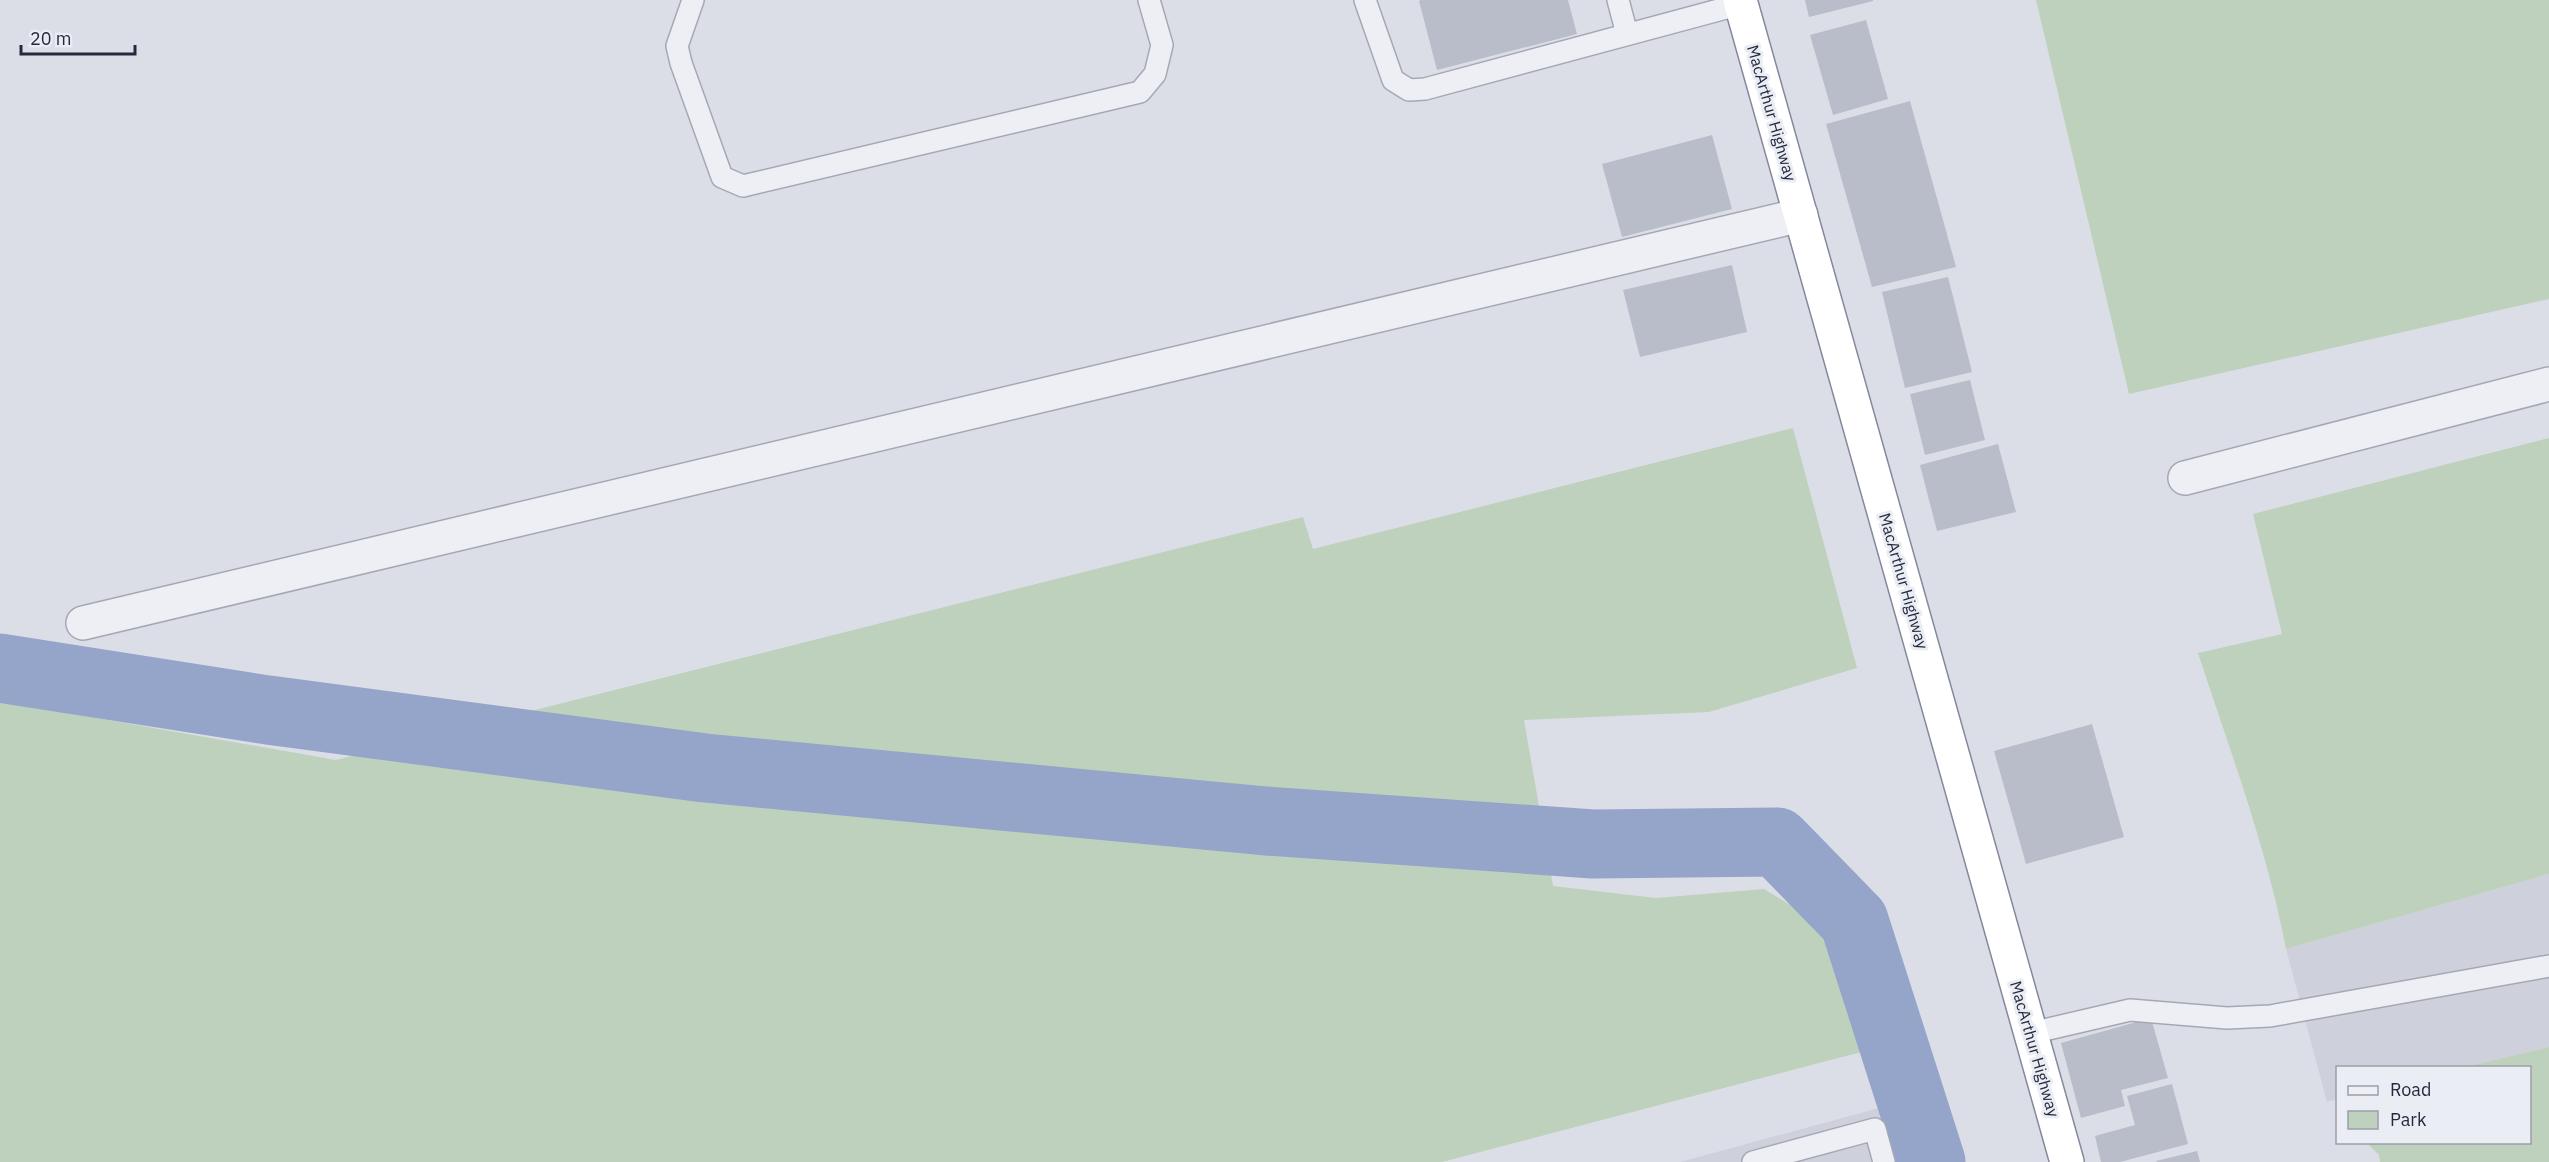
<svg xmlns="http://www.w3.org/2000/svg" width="2549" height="1162" font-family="'IBM Plex Sans',sans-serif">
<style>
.built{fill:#ced0dc}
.green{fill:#bed1bc}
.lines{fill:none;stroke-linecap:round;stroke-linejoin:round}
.river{stroke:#95a4c9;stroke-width:69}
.building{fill:#b9bcc9}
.service-casing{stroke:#a5a8b4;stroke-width:24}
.minor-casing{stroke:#a5a8b4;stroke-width:36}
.trunk-casing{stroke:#83889e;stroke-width:36}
.service{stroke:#eeeff5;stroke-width:21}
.minor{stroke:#eeeff5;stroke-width:33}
.trunk{stroke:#fff;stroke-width:33}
.labels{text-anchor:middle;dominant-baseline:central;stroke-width:6;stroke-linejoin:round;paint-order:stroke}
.street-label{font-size:16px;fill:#25293d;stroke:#ebedf4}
</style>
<rect width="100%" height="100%" fill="#dcdee7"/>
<g class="built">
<polygon points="2549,874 2549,1047 2465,1067 2338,1068 2337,1099 2327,1102 2286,949"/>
<polygon points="1890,1105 1908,1162 1680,1162"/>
</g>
<g class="green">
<polygon points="2036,0 2549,0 2549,299 2129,394"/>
<polygon points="1793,428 1857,668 1709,712 1524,720 1553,886 1656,898 1764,889 1818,922 1869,1050 1442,1162 0,1162 0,701 336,760 1303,517 1313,549"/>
<path d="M2549,438V874L2286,949C2267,848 2230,751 2198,653L2282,634L2253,514Z"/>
<polygon points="2549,1047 2549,1162 2380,1162 2379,1155 2367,1143 2530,1142 2530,1068 2465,1067"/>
</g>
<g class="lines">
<polyline class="river" points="0,668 268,710 705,768 1266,821 1593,844 1777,842 1854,921 1931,1162"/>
</g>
<g class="building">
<polygon points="1421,0 1568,0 1577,34 1437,70 1419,1"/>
<polygon points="1805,0 1873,0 1873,1 1809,17"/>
<polygon points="1866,20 1888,99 1833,115 1810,35"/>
<polygon points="1910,101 1956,267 1872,287 1826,124"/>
<polygon points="1712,135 1732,209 1622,237 1602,164"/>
<polygon points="1732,265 1747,332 1640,357 1623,290"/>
<polygon points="1948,277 1972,372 1905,388 1882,292"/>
<polygon points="1970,380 1985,440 1925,455 1910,394"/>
<polygon points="1998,444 2016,512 1937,531 1920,465"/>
<polygon points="2092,724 2124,837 2026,864 1994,751"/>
<polygon points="2151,1018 2168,1078 2121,1090 2125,1106 2081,1118 2061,1043"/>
<polygon points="2172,1084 2188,1144 2120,1162 2101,1162 2095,1136 2135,1125 2127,1096"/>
<polygon points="2197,1151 2200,1162 2157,1162 2156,1161"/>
</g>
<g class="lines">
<g class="service-casing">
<g id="service">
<polyline points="693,0 677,46 681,63 722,177 743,186 1140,92 1155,74 1162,45 1149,0"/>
<polyline points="1365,0 1393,80 1409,90 1425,89 1741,4"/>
<polyline points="1618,0 1627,34"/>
<polyline points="2031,1033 2130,1010 2227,1018 2270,1016 2549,966"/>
<polyline points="1753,1162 1875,1129 1884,1162"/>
</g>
</g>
<g class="minor-casing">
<g id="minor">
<polyline points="2185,478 2549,384"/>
<polyline points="83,623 1801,215"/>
</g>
</g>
<g class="trunk-casing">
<polyline id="trunk" points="1740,0 2067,1162"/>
</g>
<use href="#service" class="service"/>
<use href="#minor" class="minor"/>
<use href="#trunk" class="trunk"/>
</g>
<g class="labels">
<g class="street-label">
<text transform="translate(1772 113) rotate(74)">MacArthur Highway</text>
<text transform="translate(1904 581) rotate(74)">MacArthur Highway</text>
<text transform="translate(2035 1049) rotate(74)">MacArthur Highway</text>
</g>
</g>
<rect x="2336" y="1066" width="195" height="78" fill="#ebedf4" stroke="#9c9fab" stroke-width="1.5"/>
<rect x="2348" y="1086" width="30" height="9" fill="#eeeff5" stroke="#9c9fab" stroke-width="1.5"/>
<text x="2390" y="1096" font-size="18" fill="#25293d">Road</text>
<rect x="2348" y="1111" width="30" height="18" fill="#bed1bc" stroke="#9c9fab" stroke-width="1.5"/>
<text x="2390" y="1126" font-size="18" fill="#25293d">Park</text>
<path d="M21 45v9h114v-9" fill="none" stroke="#25293d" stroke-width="3"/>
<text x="30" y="45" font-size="18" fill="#25293d" stroke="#ebedf4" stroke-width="4.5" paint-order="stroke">20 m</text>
</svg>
